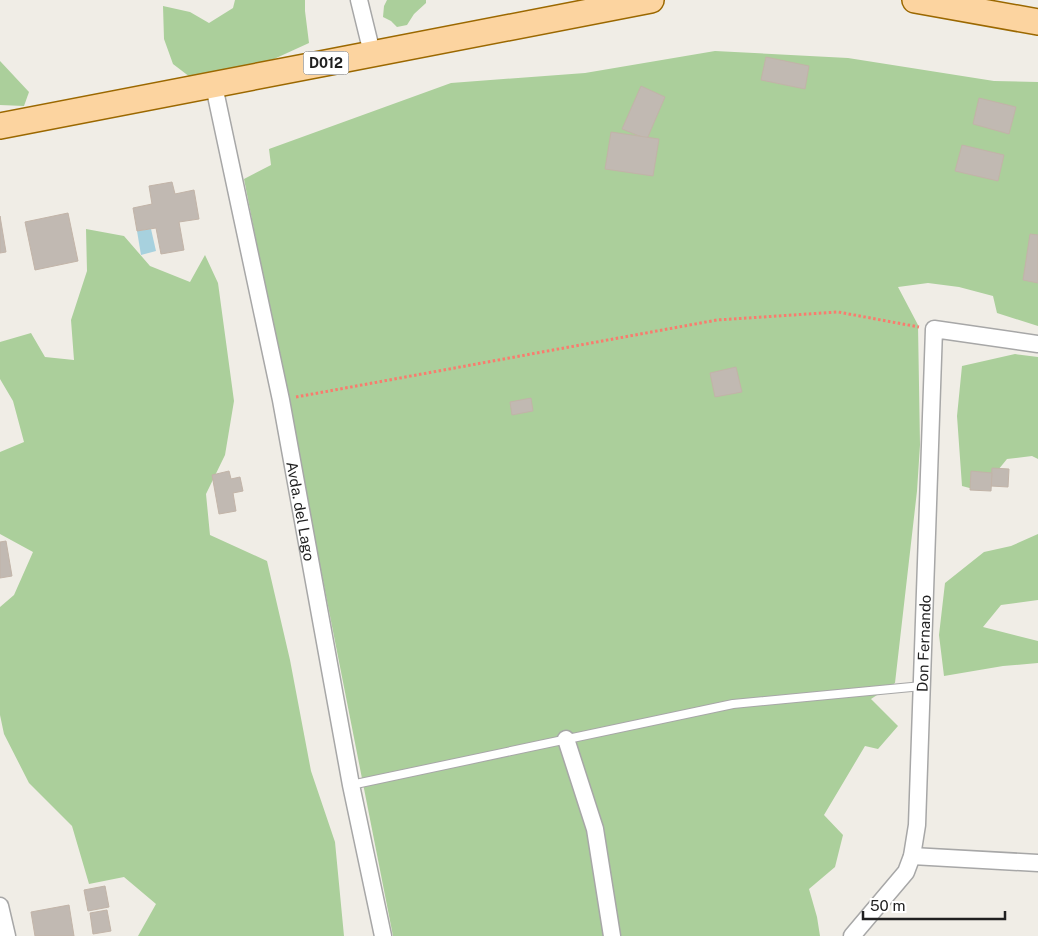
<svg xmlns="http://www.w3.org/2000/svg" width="1038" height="936" font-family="'Public Sans',sans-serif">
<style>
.forest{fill:#abcf9b}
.water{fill:#a7d1de}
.building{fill:#c1b9b2;stroke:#c2b4a8}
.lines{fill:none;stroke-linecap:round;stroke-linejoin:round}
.service-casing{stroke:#a7a7a7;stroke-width:10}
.minor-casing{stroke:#a7a7a7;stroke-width:19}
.primary-casing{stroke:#9b6800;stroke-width:28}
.path{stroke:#f97c6e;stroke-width:3;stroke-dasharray:2.5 2.5;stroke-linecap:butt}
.service{stroke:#fff;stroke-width:8}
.minor{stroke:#fff;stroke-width:16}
.primary{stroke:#fcd4a0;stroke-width:25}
.labels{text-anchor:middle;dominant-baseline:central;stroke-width:4;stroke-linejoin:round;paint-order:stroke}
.shield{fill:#fff;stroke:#636363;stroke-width:1}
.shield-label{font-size:14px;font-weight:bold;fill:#202020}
.street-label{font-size:15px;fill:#202020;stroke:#fff}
</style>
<rect width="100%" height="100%" fill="#f0ede6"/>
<g class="forest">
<polygon points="235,0 305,0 305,11 309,43 274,59 236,70 190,77 173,64 164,39 163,6 190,12 209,23 233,8"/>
<polygon points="387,0 426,0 426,3 414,14 407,25 397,27 391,21 383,17 384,6"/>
<polygon points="715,51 848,58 994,81 1038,82 1038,326 997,313 993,296 959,287 928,283 898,287 918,325 920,445 917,491 895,683 871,699 898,726 878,749 865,746 824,815 843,835 835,867 809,889 817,917 820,936 393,936 244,179 271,165 269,149 451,83 585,73"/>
<polygon points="0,61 29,92 24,106 0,105"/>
<polygon points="86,229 124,236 150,266 190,282 205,255 218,283 234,401 225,455 206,494 210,535 267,561 290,660 311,771 335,842 344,936 138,936 156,904 124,877 89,884 72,826 29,783 4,734 0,715 0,607 14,595 33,552 0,534 0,452 24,442 13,401 0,379 0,342 31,333 45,357 74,360 71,320 87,271"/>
<polygon points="1015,354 1038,357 1038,459 1032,456 1007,459 981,491 962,486 957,416 962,366"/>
<polygon points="1038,534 1038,600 1001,605 983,627 1038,641 1038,663 1003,666 944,676 939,635 945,583 984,552 1011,546"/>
</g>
<polygon class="water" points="151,229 156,251 141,255 137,231"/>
<g class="building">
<polygon points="766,57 809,66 805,89 761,80"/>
<polygon points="641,86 665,97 647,139 622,129"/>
<polygon points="979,98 1016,107 1009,134 973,124"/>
<polygon points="611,132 659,139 653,176 605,169"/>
<polygon points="962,145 1004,155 998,181 955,171"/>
<polygon points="172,182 175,194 194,190 199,219 179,222 184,250 161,254 156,228 137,231 133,208 152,204 149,186"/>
<polygon points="68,213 78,261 35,270 25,222"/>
<polygon points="0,216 6,252 0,253"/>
<polygon points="1030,234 1038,235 1038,283 1023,280"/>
<polygon points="736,367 742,392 715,397 710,373"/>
<polygon points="531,398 533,411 512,415 510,402"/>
<polygon points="992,468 1009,469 1008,487 991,486"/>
<polygon points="229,471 231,479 240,477 243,491 233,493 236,511 219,514 212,475"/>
<polygon points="971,471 992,473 991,491 970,490"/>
<polygon points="6,541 12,576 0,578 0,542"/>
<polygon points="105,886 109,907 88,911 84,890"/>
<polygon points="69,905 74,936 35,936 31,912"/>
<polygon points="107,910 111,931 93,934 90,913"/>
</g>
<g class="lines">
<g class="service-casing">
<polyline id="service" points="351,785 733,704 922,686"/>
</g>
<g class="minor-casing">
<g id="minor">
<polyline points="359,0 372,53"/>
<path id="s1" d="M214,86L281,400L351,785L383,936"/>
<polyline points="566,739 595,829 612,936"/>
<polyline points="912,856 1038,863"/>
<polyline points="0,906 7,936"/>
<path id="s2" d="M852,936L906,872L912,856L917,825L934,329L1038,344"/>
</g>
</g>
<g class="primary-casing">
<g id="primary">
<polyline points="915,0 1038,22"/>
<path d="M0,126C217,85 434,41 651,0"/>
</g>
</g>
<polyline class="path" points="296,397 717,320 838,312 919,327"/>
<use href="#service" class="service"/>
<use href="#minor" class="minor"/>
<use href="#primary" class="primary"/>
</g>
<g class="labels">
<rect class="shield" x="303.5" y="51.5" width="45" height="23" rx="4"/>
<g class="shield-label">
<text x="326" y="63">D012</text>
</g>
<g class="street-label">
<text stroke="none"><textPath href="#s1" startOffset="434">Avda. del Lago</textPath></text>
<text stroke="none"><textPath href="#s2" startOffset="314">Don Fernando</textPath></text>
</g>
</g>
<path d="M863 911v8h142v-8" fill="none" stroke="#202020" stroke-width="2.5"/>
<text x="870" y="911" font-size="15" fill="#202020" stroke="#ffffff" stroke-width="4" paint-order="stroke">50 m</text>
</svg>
